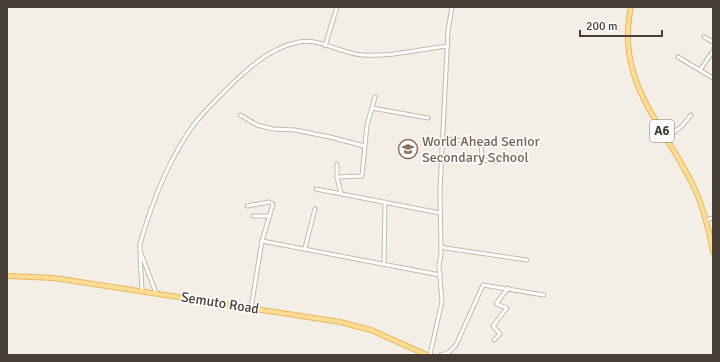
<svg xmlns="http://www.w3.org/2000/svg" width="720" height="362" font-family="Signika,sans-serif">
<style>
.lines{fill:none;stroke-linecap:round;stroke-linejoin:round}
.minor-casing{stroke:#c3b9ab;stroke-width:5}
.major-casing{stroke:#e9ba5e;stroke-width:6}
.minor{stroke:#fff;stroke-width:3}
.major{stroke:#ffdc93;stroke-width:4}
.labels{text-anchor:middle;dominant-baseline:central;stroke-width:3;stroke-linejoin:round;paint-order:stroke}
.shield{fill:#fff;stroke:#7e7972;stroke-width:1}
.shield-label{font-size:13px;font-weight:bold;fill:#473f35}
.education-label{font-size:14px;fill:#785e54;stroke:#fff;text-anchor:start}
.street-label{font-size:14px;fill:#473f35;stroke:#fff}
</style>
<rect width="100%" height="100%" fill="#f4efe6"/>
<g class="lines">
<g class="minor-casing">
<g id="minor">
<polyline points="704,37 713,42"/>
<polyline points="325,46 337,7"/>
<polyline points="678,57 713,78"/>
<polyline points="700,70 713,51"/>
<polyline points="372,108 428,118"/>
<polyline points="240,115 257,125 273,129 295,130 330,137 364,146"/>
<polyline points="666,138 682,126 691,115"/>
<polyline points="443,139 481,142 482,160 499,161"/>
<polyline points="337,164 337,177 341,193"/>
<polyline points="337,177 362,176 367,125 375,97"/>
<polyline points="316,189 440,213"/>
<polyline points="247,206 269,202 273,204 262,241 251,308"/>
<polyline points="253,216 270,216"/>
<polyline points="706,220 713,218"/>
<polyline points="262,241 440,275"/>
<polyline points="441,246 445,248 527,260"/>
<polyline points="305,248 315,209"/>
<polyline points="140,254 142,290"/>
<polyline points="384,264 385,202"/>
<path d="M156,293L140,251V244C152,202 168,159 195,123C207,108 221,95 235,81C253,64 273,47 299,42C321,38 341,54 363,55C392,57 420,49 448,46"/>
<polyline points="494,340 500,334 493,326 507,308 496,304 508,288"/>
<polyline points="430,355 442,301 439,266 441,253 440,190 448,31 452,7"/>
<polyline points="441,355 449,352 456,345 483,285 544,295"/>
</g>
</g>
<g class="major-casing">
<g id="major">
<path d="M631,7C615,81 663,124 693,185C703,206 709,229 713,252"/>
<polyline points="7,276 54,278 340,322 371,330 427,355"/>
</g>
</g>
<use href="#minor" class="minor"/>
<use href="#major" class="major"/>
</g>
<defs>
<g id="school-ring" transform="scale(1)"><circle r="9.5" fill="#fff" stroke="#8d6e63" stroke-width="1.5"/><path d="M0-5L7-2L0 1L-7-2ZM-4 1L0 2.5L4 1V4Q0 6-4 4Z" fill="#8d6e63"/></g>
</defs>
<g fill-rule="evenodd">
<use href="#school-ring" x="408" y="149"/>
</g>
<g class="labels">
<rect class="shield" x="650" y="120" width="24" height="22" rx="3"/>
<g class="shield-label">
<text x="662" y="131">A6</text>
</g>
<g class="education-label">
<text x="422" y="141">World Ahead Senior<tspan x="422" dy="16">Secondary School</tspan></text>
</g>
<g class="street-label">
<text transform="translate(220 303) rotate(9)">Semuto Road</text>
</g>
</g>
<rect width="720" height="362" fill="none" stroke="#473f35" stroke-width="16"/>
<path d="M580 30v6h82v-6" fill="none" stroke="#473f35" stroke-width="2"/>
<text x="586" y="30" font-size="12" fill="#473f35" stroke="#ffffff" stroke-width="3" paint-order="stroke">200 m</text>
</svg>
